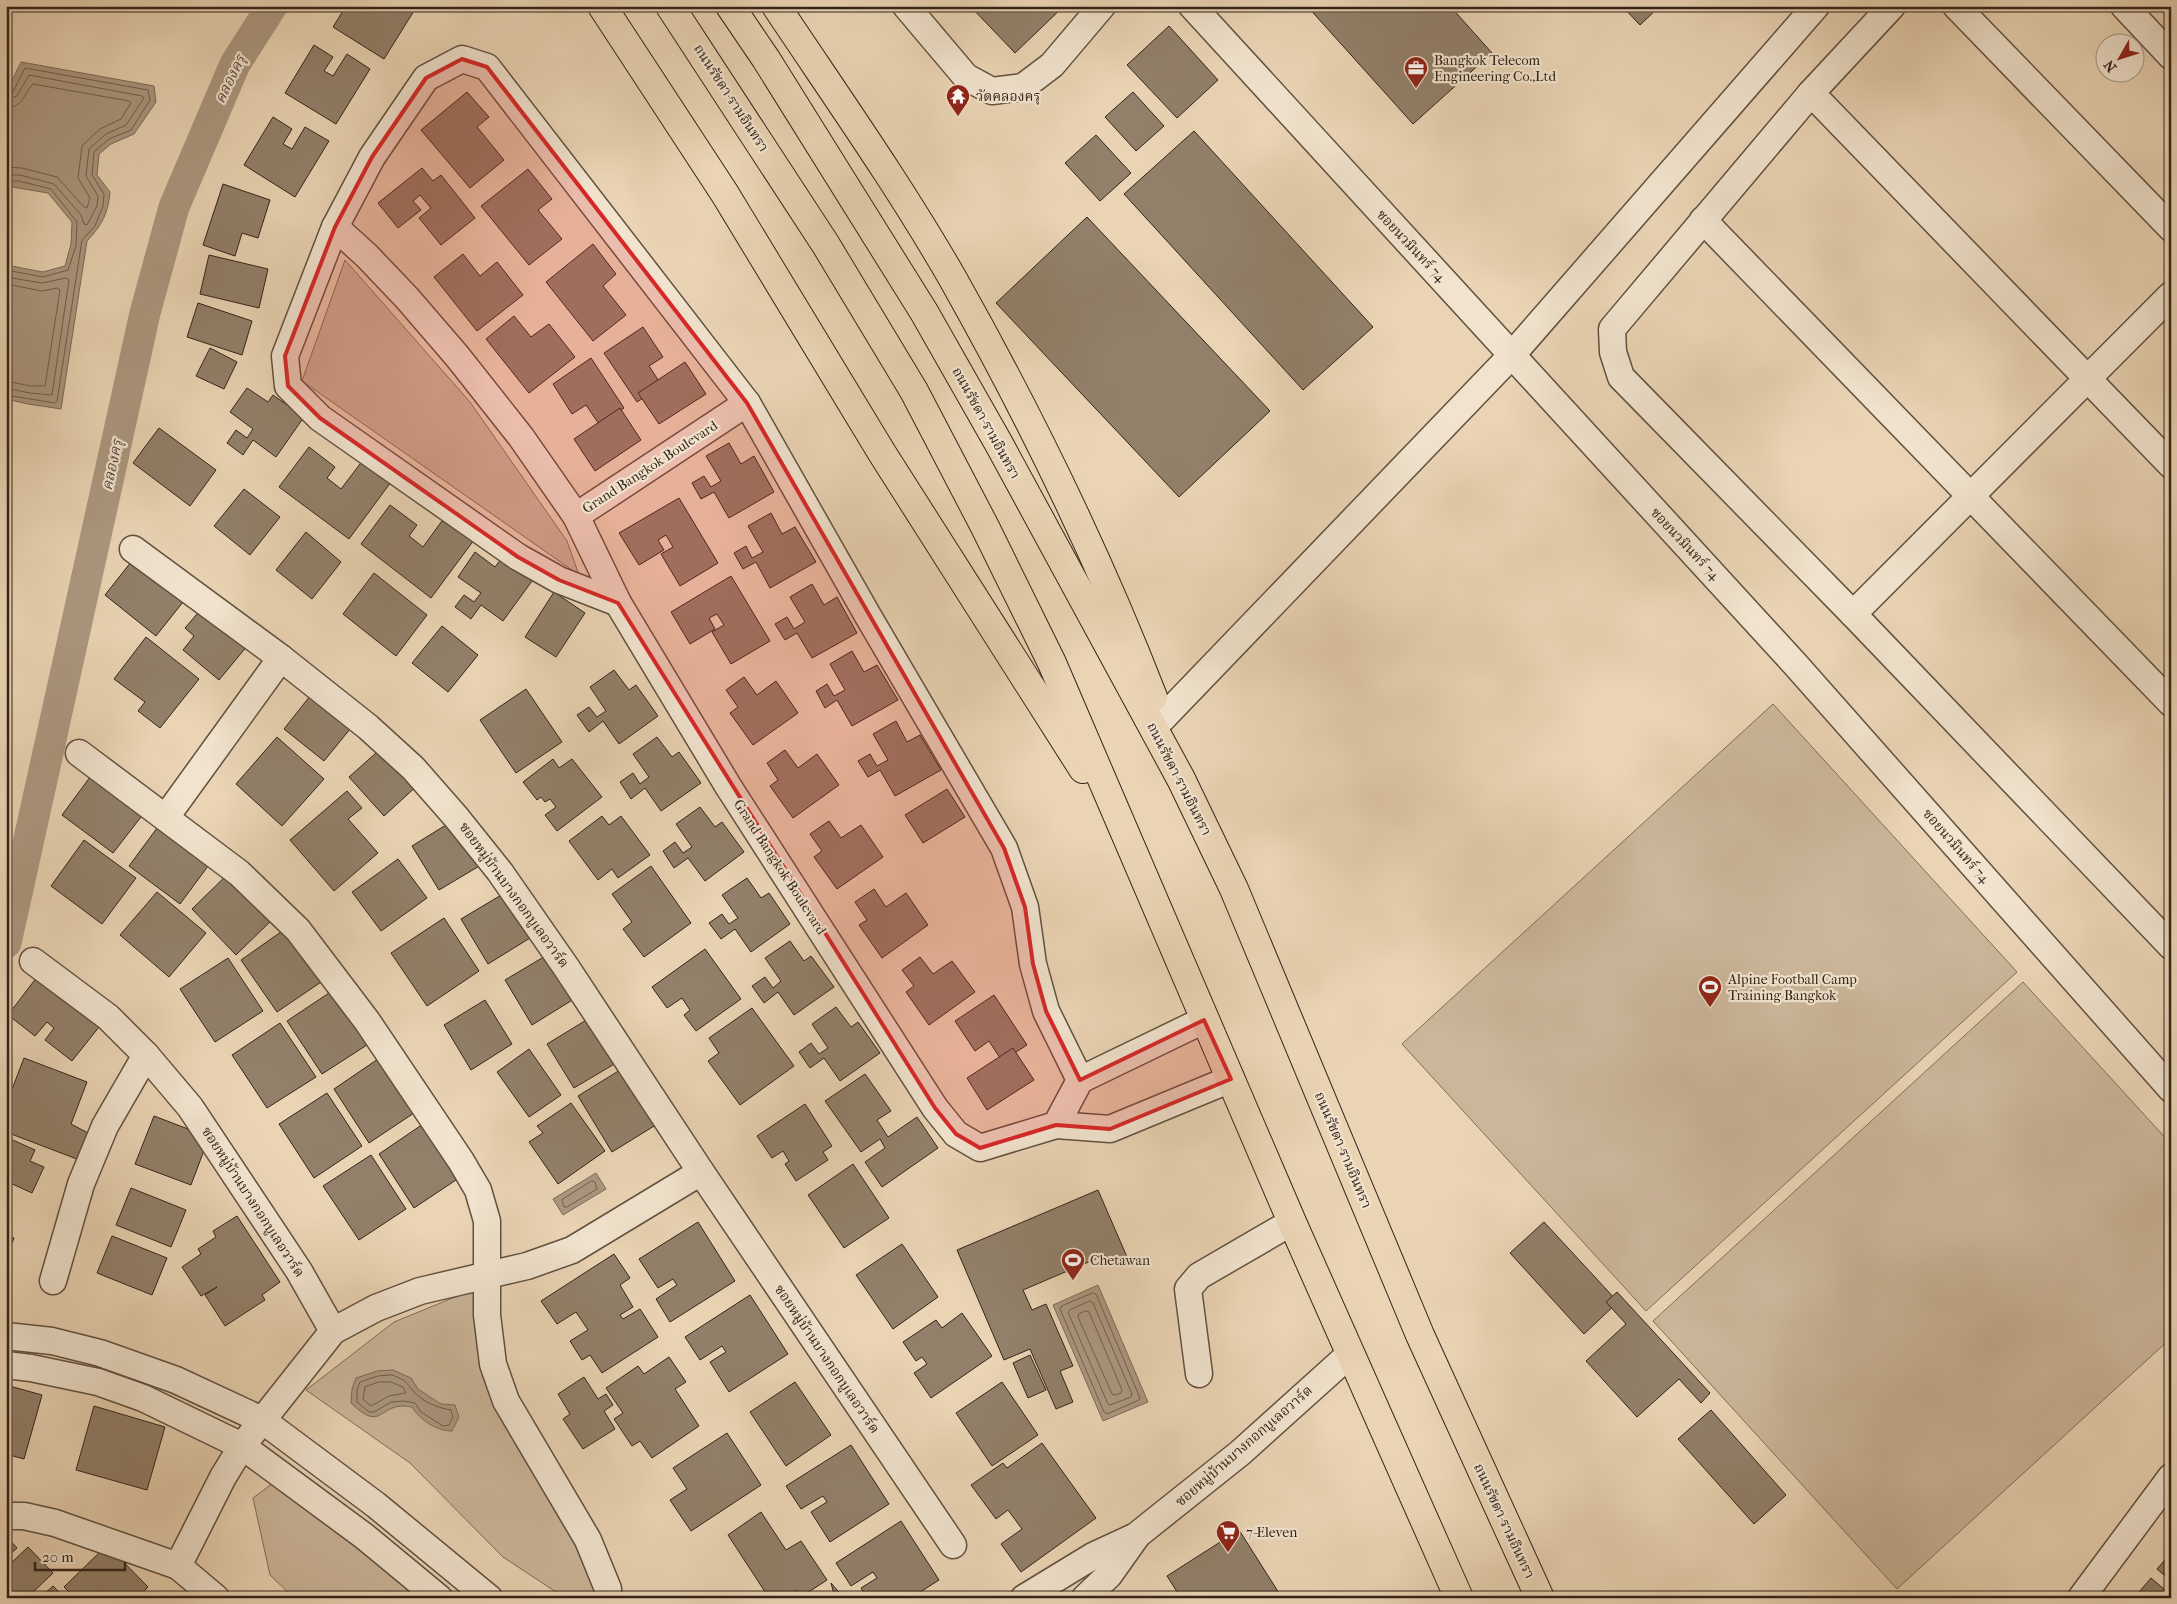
<svg xmlns="http://www.w3.org/2000/svg" width="2177" height="1604" font-family="'IM FELL French Canon','Noto Serif Thai',serif">
<style>
.green{fill:#cbb69a;stroke:#7f6d5a}
.water{fill:#ac9880;stroke:#7c6a57}
.lines{fill:none;stroke-linecap:round;stroke-linejoin:round}
.shore{stroke:#705e4d;stroke-width:1}
.canal{stroke:#ac9880;stroke-width:31}
.building{fill:#92806a;stroke:#33241a}
.street-casing{stroke:#615040;stroke-width:29}
.primary-casing{stroke:#33241a;stroke-width:30}
.street{stroke:#f1e3ce;stroke-width:26}
.primary{stroke:#ead4b4;stroke-width:28}
.marked{fill:#d62828;fill-opacity:0.2;stroke:#d62828;stroke-width:4;stroke-linejoin:round}
.labels{text-anchor:middle;dominant-baseline:central;stroke-width:4.5;stroke-linejoin:round;paint-order:stroke}
.poi-label{font-size:14px;fill:#33241a;stroke:#f1e3ce;text-anchor:start}
.street-label{font-size:14px;fill:#33241a;stroke:#f1e3ce}
.water-label{font-size:15px;font-style:italic;fill:#574739;stroke:#f1e3ce}
</style>
<rect width="100%" height="100%" fill="#ead4b4"/>
<filter id="stains"><feTurbulence type="fractalNoise" baseFrequency=".004" numOctaves="4"/><feColorMatrix values="0 0 0 0 .2 0 0 0 0 .09 0 0 0 0 .02 0 0 0 .5 -.17"/></filter>
<radialGradient id="worn" r=".72"><stop offset=".6" stop-color="#630" stop-opacity="0"/><stop offset="1" stop-color="#630" stop-opacity=".3"/></radialGradient>
<g class="green">
<polygon points="345,260 470,402 567,541 579,575 302,381"/>
<polygon points="1773,704 2017,972 1646,1311 1402,1044"/>
<polygon points="2023,982 2171,1144 2171,1338 1897,1589 1653,1321"/>
<polygon points="482,1286 488,1372 584,1548 594,1589 593,1598 565,1598 503,1557 410,1463 306,1390 394,1322"/>
<polygon points="277,1480 430,1598 294,1598 270,1575 253,1498"/>
</g>
<g class="water">
<path d="M21,62L154,86L156,102L134,134L111,144L99,154L97,175L110,192C108,214 102,225 87,241L61,409L28,404L6,399V265L43,272L65,266L71,244L72,222L48,193L6,186V93Z"/>
<polygon points="596,1173 606,1189 563,1215 553,1199"/>
<polygon points="1098,1285 1148,1402 1103,1421 1053,1305"/>
<path d="M393,1370L411,1378L418,1389L441,1404L455,1405L459,1417L452,1431C437,1431 420,1420 412,1407C378,1400 384,1435 351,1403L352,1389L356,1378L377,1371Z"/>
</g>
<g class="lines">
<g class="shore">
<polyline points="6,94 13,92 25,68 148,90 150,100 131,130 109,139 94,152 92,175 104,194 103,206 95,226 82,240 57,401 55,403 6,395"/>
<polyline points="6,100 17,96 29,75 142,96 144,98 126,125 106,134 89,149 86,176 98,196 97,206 87,225 84,224 81,215 54,184 20,175 6,175"/>
<path d="M6,108C24,107 23,94 33,84L129,101L131,103L121,119L100,129L82,146L78,178L90,198L87,208L84,207L57,177L22,168L6,167"/>
<polyline points="6,181 19,181 51,189 77,222 76,246 68,270 43,277 6,270"/>
<polyline points="6,277 42,283 66,278 69,280 52,395 30,393 6,388"/>
<polyline points="6,284 42,291 57,288 60,290 45,386 31,386 6,381"/>
<polygon points="592,1181 595,1182 597,1189 567,1207 564,1207 562,1200"/>
<polygon points="1093,1293 1096,1294 1140,1398 1139,1400 1107,1414 1104,1412 1060,1309 1062,1306"/>
<polygon points="1090,1301 1093,1303 1132,1394 1131,1397 1110,1405 1108,1404 1068,1312 1070,1310"/>
<polygon points="1086,1311 1089,1312 1122,1390 1121,1393 1115,1395 1112,1394 1078,1317 1079,1314"/>
<path d="M392,1375C408,1381 404,1381 414,1392C423,1402 438,1408 451,1410L453,1417L449,1425L443,1426L421,1412L415,1403L404,1401L391,1402L374,1412H369L357,1402V1390L360,1382L378,1376Z"/>
<polygon points="379,1382 391,1382 403,1387 406,1393 389,1396 371,1406 363,1399 365,1387"/>
</g>
<polyline class="canal" points="6,943 145,313 174,207 235,64 272,6"/>
</g>
<g class="building">
<polygon points="346,6 374,6 382,11 385,6 417,6 384,59 333,27"/>
<polygon points="970,6 1064,6 1015,53"/>
<polygon points="1307,6 1450,6 1492,53 1413,124"/>
<polygon points="1622,6 1660,6 1640,25"/>
<polygon points="1169,26 1218,80 1177,118 1127,65"/>
<polygon points="314,45 333,57 324,71 333,76 347,54 370,69 336,124 285,93"/>
<polygon points="467,92 489,117 477,127 504,160 470,188 421,130"/>
<polygon points="1133,92 1164,126 1136,151 1105,117"/>
<polygon points="273,117 292,129 283,144 292,149 305,127 329,141 295,197 244,165"/>
<polygon points="1194,131 1373,327 1303,390 1124,194"/>
<polygon points="1096,135 1131,173 1100,201 1065,163"/>
<polygon points="422,168 433,181 441,175 475,218 441,245 419,218 431,208 420,195 413,201 421,210 398,228 378,203"/>
<polygon points="528,169 552,199 538,210 562,239 529,265 481,206"/>
<polygon points="223,184 270,200 258,238 242,233 235,256 203,245"/>
<polygon points="1087,217 1270,411 1179,497 996,303"/>
<polygon points="593,244 616,274 603,286 626,315 593,341 546,282"/>
<polygon points="463,254 480,276 497,262 523,295 477,331 434,277"/>
<polygon points="209,255 268,269 259,308 200,294"/>
<polygon points="198,303 252,321 242,355 187,337"/>
<polygon points="514,316 531,337 549,324 575,357 529,393 486,339"/>
<polygon points="643,327 663,357 649,366 662,386 637,402 604,353"/>
<polygon points="210,348 237,362 224,389 196,376"/>
<polygon points="591,358 624,408 599,424 586,405 572,414 553,384"/>
<polygon points="685,362 706,394 659,424 638,393"/>
<polygon points="247,388 268,402 273,395 304,417 276,457 253,440 243,455 227,443 236,430 247,438 253,429 230,412"/>
<polygon points="620,408 641,440 595,471 574,439"/>
<polygon points="159,428 216,470 190,506 133,463"/>
<polygon points="729,443 741,464 754,456 774,492 729,518 714,492 701,499 692,483 704,476 711,487 721,481 706,456"/>
<polygon points="309,447 335,467 327,478 341,489 363,460 391,482 349,539 279,487"/>
<polygon points="244,489 280,517 250,555 214,526"/>
<polygon points="679,498 718,563 680,586 661,554 673,547 666,535 658,540 664,550 639,565 619,533"/>
<polygon points="390,505 417,525 409,536 423,547 444,518 474,540 431,598 361,544"/>
<polygon points="771,513 782,534 795,527 816,562 770,588 756,562 743,569 734,553 746,546 752,558 763,552 748,526"/>
<polygon points="306,532 341,562 312,599 276,570"/>
<polygon points="475,552 495,567 501,559 532,581 503,621 481,605 471,619 455,607 464,595 474,602 481,593 458,577"/>
<polygon points="135,557 187,597 156,636 105,595"/>
<polygon points="374,573 427,615 396,656 343,614"/>
<polygon points="731,576 770,641 731,664 712,632 724,625 717,614 709,618 715,629 690,644 671,612"/>
<polygon points="812,584 824,605 837,597 857,633 812,658 797,633 785,640 775,624 787,617 794,629 805,622 790,597"/>
<polygon points="554,592 585,613 556,657 525,637"/>
<polygon points="203,607 248,645 219,680 183,650 194,636 185,628"/>
<polygon points="442,626 478,655 448,692 412,663"/>
<polygon points="146,637 199,679 160,728 138,711 145,702 114,679"/>
<polygon points="852,651 864,672 877,665 898,700 852,726 837,700 825,708 816,691 827,684 834,696 845,690 830,664"/>
<polygon points="614,670 629,690 636,685 658,716 619,744 603,721 589,732 577,715 589,707 597,717 606,711 590,687"/>
<polygon points="744,677 757,695 776,681 798,713 753,745 730,713 738,707 726,690"/>
<polygon points="526,689 562,742 516,773 480,720"/>
<polygon points="314,691 355,723 324,761 284,729"/>
<polygon points="896,721 907,742 920,735 941,770 895,796 880,770 868,777 858,761 870,754 877,766 888,760 873,734"/>
<polygon points="277,737 324,779 282,826 236,784"/>
<polygon points="657,737 672,757 679,752 701,783 661,811 645,788 631,799 620,782 633,773 640,784 649,777 633,754"/>
<polygon points="385,745 420,783 384,816 349,777"/>
<polygon points="785,750 798,768 817,754 839,785 793,818 770,786 778,780 767,763"/>
<polygon points="553,759 559,768 572,759 602,797 557,831 545,815 556,807 550,799 545,802 541,797 537,800 523,782"/>
<polygon points="96,769 148,808 113,853 62,815"/>
<polygon points="947,789 965,817 923,843 905,815"/>
<polygon points="347,791 362,808 348,819 378,853 334,891 290,840"/>
<polygon points="700,807 715,827 722,822 744,852 705,881 688,858 674,868 663,851 675,842 683,853 692,847 676,824"/>
<polygon points="602,816 609,825 621,816 650,855 618,878 612,869 598,880 569,841"/>
<polygon points="163,820 214,858 180,904 129,866"/>
<polygon points="454,820 481,865 439,890 412,846"/>
<polygon points="829,821 841,838 861,825 883,857 837,889 814,857 822,851 810,834"/>
<polygon points="84,840 136,878 102,924 51,886"/>
<polygon points="398,859 427,898 381,931 352,892"/>
<polygon points="651,866 691,923 644,957 623,929 632,922 612,894"/>
<polygon points="233,869 277,915 236,955 192,909"/>
<polygon points="747,878 761,898 769,893 790,924 751,952 735,929 721,939 709,923 722,914 729,924 738,918 722,895"/>
<polygon points="874,889 886,907 906,893 928,925 882,958 859,925 867,920 855,902"/>
<polygon points="157,892 206,933 169,977 120,935"/>
<polygon points="503,894 530,938 488,964 461,919"/>
<polygon points="444,918 479,971 427,1006 391,953"/>
<polygon points="288,927 324,980 277,1012 241,960"/>
<polygon points="790,941 804,961 811,956 834,987 794,1015 778,992 764,1003 752,986 765,977 773,988 781,981 765,958"/>
<polygon points="705,949 741,999 696,1031 684,1015 690,1010 682,998 667,1008 652,987"/>
<polygon points="547,955 574,999 532,1025 505,980"/>
<polygon points="920,957 933,974 952,961 975,992 929,1025 906,992 914,986 902,970"/>
<polygon points="228,958 263,1011 215,1042 180,989"/>
<polygon points="40,973 103,1022 72,1061 45,1040 54,1028 47,1022 35,1036 8,1015"/>
<polygon points="335,989 370,1043 322,1074 287,1021"/>
<polygon points="994,995 1027,1045 1002,1061 989,1041 975,1051 955,1021"/>
<polygon points="485,1000 512,1044 471,1070 444,1025"/>
<polygon points="836,1007 851,1027 858,1022 880,1053 840,1081 824,1058 810,1068 799,1052 811,1043 819,1054 828,1048 812,1024"/>
<polygon points="752,1008 794,1066 740,1105 708,1061 719,1053 709,1038"/>
<polygon points="588,1019 616,1063 574,1088 547,1044"/>
<polygon points="280,1023 316,1077 267,1108 232,1055"/>
<polygon points="1013,1048 1034,1080 987,1110 967,1078"/>
<polygon points="529,1049 561,1095 529,1117 497,1072"/>
<polygon points="381,1057 417,1111 369,1143 334,1089"/>
<polygon points="24,1058 87,1082 71,1124 92,1135 82,1161 6,1132 6,1105"/>
<polygon points="620,1070 659,1123 612,1152 578,1096"/>
<polygon points="865,1074 891,1111 877,1120 888,1137 917,1117 938,1148 882,1187 865,1162 885,1148 880,1139 861,1152 825,1101"/>
<polygon points="327,1093 362,1146 314,1178 279,1124"/>
<polygon points="571,1103 605,1151 558,1184 529,1142 543,1133 537,1126"/>
<polygon points="805,1104 832,1146 823,1152 828,1160 796,1181 785,1164 789,1161 783,1151 772,1158 757,1136"/>
<polygon points="154,1116 209,1137 191,1185 135,1164"/>
<polygon points="426,1122 462,1176 414,1208 379,1154"/>
<polygon points="6,1137 35,1150 30,1161 44,1167 32,1193 8,1182 6,1185"/>
<polygon points="371,1155 406,1209 359,1240 323,1186"/>
<polygon points="853,1164 889,1218 844,1248 808,1195"/>
<polygon points="131,1188 186,1210 171,1247 116,1225"/>
<polygon points="1098,1190 1127,1257 1109,1265 1105,1255 1023,1290 1032,1310 1046,1304 1073,1366 1060,1371 1073,1402 1056,1409 1030,1349 1004,1360 957,1250"/>
<polygon points="237,1216 280,1282 262,1295 265,1300 225,1326 205,1295 217,1287 201,1296 182,1267 201,1254 198,1249 216,1237 213,1231"/>
<polygon points="698,1222 735,1281 670,1322 656,1299 677,1285 673,1279 658,1288 639,1259"/>
<polygon points="1544,1222 1618,1302 1584,1334 1510,1253"/>
<polygon points="6,1235 14,1238 6,1259"/>
<polygon points="112,1236 167,1258 152,1295 97,1273"/>
<polygon points="902,1244 938,1297 893,1329 856,1275"/>
<polygon points="614,1254 630,1278 620,1285 633,1307 620,1315 623,1319 640,1309 658,1337 602,1373 590,1355 582,1360 570,1341 588,1330 576,1312 557,1324 541,1301"/>
<polygon points="1617,1292 1710,1393 1701,1403 1679,1379 1637,1417 1586,1361 1626,1324 1606,1302"/>
<polygon points="750,1295 788,1354 729,1392 710,1362 726,1352 722,1346 700,1360 685,1337"/>
<polygon points="962,1313 992,1356 931,1398 914,1373 927,1364 922,1357 916,1361 903,1342 936,1320 942,1328"/>
<polygon points="1030,1355 1046,1390 1028,1398 1013,1363"/>
<polygon points="669,1357 686,1382 675,1389 699,1426 652,1458 640,1441 632,1446 614,1419 623,1413 606,1388 638,1366 644,1374"/>
<polygon points="584,1377 598,1399 606,1394 613,1405 604,1411 615,1429 583,1449 563,1419 570,1414 558,1394"/>
<polygon points="795,1382 831,1435 786,1466 750,1412"/>
<polygon points="1002,1382 1038,1435 992,1466 956,1413"/>
<polygon points="6,1385 42,1395 24,1459 6,1454"/>
<polygon points="94,1406 165,1427 147,1490 76,1470"/>
<polygon points="1711,1410 1786,1495 1754,1524 1678,1439"/>
<polygon points="727,1433 761,1485 691,1531 670,1500 687,1489 673,1468"/>
<polygon points="1042,1443 1096,1518 1021,1572 1001,1544 1022,1529 1008,1510 996,1519 971,1485 1003,1463 1007,1468"/>
<polygon points="851,1445 889,1504 830,1542 811,1512 827,1502 823,1496 801,1509 786,1486"/>
<polygon points="761,1512 786,1550 801,1541 827,1580 801,1597 797,1590 785,1598 769,1598 728,1535"/>
<polygon points="901,1521 939,1580 911,1598 867,1598 861,1588 877,1578 873,1572 851,1586 836,1563"/>
<polygon points="1239,1530 1279,1593 1272,1598 1181,1598 1167,1576"/>
<polygon points="6,1536 17,1548 6,1558"/>
<polygon points="107,1545 148,1587 137,1598 75,1598 64,1587"/>
<polygon points="28,1547 53,1573 27,1598 6,1598 6,1565 8,1566"/>
<polygon points="2171,1553 2171,1581 2157,1569"/>
<polygon points="2151,1578 2171,1595 2171,1598 2134,1598"/>
<polygon points="831,1583 844,1598 835,1598"/>
<polygon points="53,1586 65,1598 40,1598"/>
<polygon points="188,1591 194,1598 182,1598"/>
</g>
<g class="lines">
<g class="street-casing">
<g id="street">
<polyline points="906,6 966,77 992,91 1023,87 1052,65 1102,6"/>
<polyline points="1192,6 1795,664 2171,1089"/>
<polyline points="1892,6 1811,93 1612,329 1613,352 1621,377 1853,614 2171,946"/>
<polyline points="1956,6 2171,228"/>
<polyline points="2124,6 2171,56"/>
<polyline points="1811,93 2171,465"/>
<polyline points="1703,220 2171,703"/>
<polyline points="335,227 367,256 407,298 457,356 521,437 576,516 618,603 728,786 935,1108 956,1134 980,1148 1056,1125 1110,1129 1231,1079"/>
<polyline points="576,516 747,403"/>
<polyline points="133,549 281,658 368,727 413,768 456,817 500,872 566,967 701,1172 953,1545"/>
<polyline points="618,603 559,580 518,557 320,418 288,386 285,356 335,227 372,157 426,78 462,59 487,67 747,403 868,616 1004,848 1025,907 1033,964 1046,1011 1080,1080"/>
<polyline points="1853,614 2171,295"/>
<polyline points="1162,719 1511,356 1816,6"/>
<polyline points="79,753 239,873 298,930 367,1021 461,1161 478,1190 487,1221 487,1315 493,1364 506,1401 588,1540 608,1589"/>
<polyline points="166,817 281,658"/>
<polyline points="33,961 108,1017 146,1055 190,1107 299,1271 333,1331"/>
<polyline points="1056,1125 1080,1080 1204,1020"/>
<polyline points="53,1281 81,1184 105,1126 146,1055"/>
<polyline points="6,1336 52,1341 100,1353 176,1380 262,1420 376,1505 489,1598"/>
<polyline points="6,1365 31,1368 98,1382 143,1398 242,1446 364,1536 439,1598"/>
<polyline points="1199,1374 1188,1289 1199,1276 1292,1222"/>
<polyline points="6,1516 24,1516 55,1523 178,1566 216,1598"/>
<polyline points="178,1566 223,1477 242,1446 333,1331 376,1308 420,1291 527,1266 572,1250 701,1172"/>
<polyline points="1024,1598 1093,1556 1136,1536 1240,1453 1350,1354"/>
<polyline points="1085,1598 1109,1575 1136,1537"/>
<polyline points="2081,1598 2171,1477"/>
</g>
</g>
<g class="primary-casing">
<g id="primary">
<polyline points="602,6 725,194 882,453 1083,769"/>
<polyline points="670,6 826,245 914,391 985,527 1052,663 1292,1222 1459,1598"/>
<polyline points="730,6 766,59 924,312 999,444 1181,779 1234,889 1420,1335 1540,1598"/>
<path d="M776,6C836,96 899,185 953,279C1029,414 1097,553 1153,697"/>
</g>
</g>
<use href="#street" class="street"/>
<use href="#primary" class="primary"/>
</g>
<path class="marked" d="M462,59L487,67L747,403L1004,848L1025,907L1033,964L1046,1011L1080,1080L1204,1020L1231,1079L1110,1129L1056,1125L980,1148L956,1134L935,1108L618,603L559,580L518,557L320,418L288,386L285,356L335,227L372,157L426,78Z"/>
<defs>
<g id="office-pin" transform="scale(1.25)"><path d="M0 17L-7.5 6A9.5 9.5 0 1 1 7.5 6Z" fill="#8f2418" stroke="#f1e3ce"/><path d="M-6-3h4V-5.5h4V-3h4V5H-6ZM-1-4.5V-3h2v-1.5ZM-6 0V1H6V0Z" fill="#fff"/></g>
<g id="temple-pin" transform="scale(1.25)"><path d="M0 17L-7.5 6A9.5 9.5 0 1 1 7.5 6Z" fill="#8f2418" stroke="#f1e3ce"/><path d="M0-6L5-2H3V0L6.5 2.5H4V6H1.5V3h-3V6H-4V2.5H-6.5L-3 0V-2H-5Z" fill="#fff"/></g>
<g id="stadium-pin" transform="scale(1.25)"><path d="M0 17L-7.5 6A9.5 9.5 0 1 1 7.5 6Z" fill="#8f2418" stroke="#f1e3ce"/><path d="M0-5a6.5 5 0 1 0 0 10a6.5 5 0 1 0 0-10ZM-3.5-1.8h7v3.6h-7Z" fill="#fff"/></g>
<g id="supermarket-pin" transform="scale(1.25)"><path d="M0 17L-7.5 6A9.5 9.5 0 1 1 7.5 6Z" fill="#8f2418" stroke="#f1e3ce"/><path d="M-6-5.5h2.5l.6 2H6L4.5 2H-2.5L-4.4-4H-6ZM-1.5 3.2a1.3 1.3 0 1 0 .1 0ZM3 3.2a1.3 1.3 0 1 0 .1 0Z" fill="#fff"/></g>
</defs>
<g fill-rule="evenodd">
<use href="#office-pin" x="1416" y="68"/>
<use href="#temple-pin" x="958" y="96"/>
<use href="#stadium-pin" x="1710" y="987"/>
<use href="#stadium-pin" x="1073" y="1260"/>
<use href="#supermarket-pin" x="1228" y="1532"/>
</g>
<g class="labels">
<g class="poi-label">
<text x="1434" y="60">Bangkok Telecom<tspan x="1434" dy="16">Engineering Co.,Ltd</tspan></text>
<text x="976" y="96">วัดคลองครุ</text>
<text x="1728" y="979">Alpine Football Camp<tspan x="1728" dy="16">Training Bangkok</tspan></text>
<text x="1090" y="1260">Chetawan</text>
<text x="1246" y="1532">7-Eleven</text>
</g>
<g class="street-label">
<text transform="translate(731 98) rotate(57)">ถนนรัชดา-รามอินทรา</text>
<text transform="translate(1411 246) rotate(47)">ซอยนวมินทร์ 74</text>
<text transform="translate(986 423) rotate(61)">ถนนรัชดา-รามอินทรา</text>
<text transform="translate(650 467) rotate(-33)">Grand Bangkok Boulevard</text>
<text transform="translate(1685 544) rotate(47)">ซอยนวมินทร์ 74</text>
<text transform="translate(1179 779) rotate(63)">ถนนรัชดา-รามอินทรา</text>
<text transform="translate(1956 846) rotate(49)">ซอยนวมินทร์ 74</text>
<text transform="translate(780 867) rotate(57)">Grand Bangkok Boulevard</text>
<text transform="translate(514 895) rotate(54)">ซอยหมู่บ้านบางกอกบูเลอวาร์ด</text>
<text transform="translate(1343 1150) rotate(67)">ถนนรัชดา-รามอินทรา</text>
<text transform="translate(253 1202) rotate(57)">ซอยหมู่บ้านบางกอกบูเลอวาร์ด</text>
<text transform="translate(827 1359) rotate(56)">ซอยหมู่บ้านบางกอกบูเลอวาร์ด</text>
<text transform="translate(1244 1446) rotate(-41)">ซอยหมู่บ้านบางกอกบูเลอวาร์ด</text>
<text transform="translate(1504 1521) rotate(65)">ถนนรัชดา-รามอินทรา</text>
</g>
<g class="water-label">
<text transform="translate(230 79) rotate(-64)">คลองครุ</text>
<text transform="translate(112 465) rotate(-78)">คลองครุ</text>
</g>
</g>
<rect width="2177" height="1604" fill="none" stroke="#ead4b4" stroke-width="25"/>
<rect x="8" y="8" width="2162" height="1589" fill="none" stroke="#33241a" stroke-width="2.5"/>
<rect x="12" y="12" width="2152" height="1579" fill="none" stroke="#33241a"/>
<g transform="translate(2120 58) rotate(231)"><circle r="24" fill="#f1e3ce" stroke="#a59786"/>
<path d="M0-4L9 19L0 12L-9 19Z" fill="#8f2418"/>
<text y="-8" font-size="14" font-weight="bold" text-anchor="middle" fill="#33241a">N</text>
</g>
<path d="M35 1562v8h90v-8" fill="none" stroke="#33241a" stroke-width="2.5"/>
<text x="42" y="1562" font-size="15" fill="#33241a" stroke="#f1e3ce" stroke-width="4" paint-order="stroke">20 m</text>
<rect width="100%" height="100%" filter="url(#stains)"/>
<rect width="100%" height="100%" fill="url(#worn)"/>
</svg>
